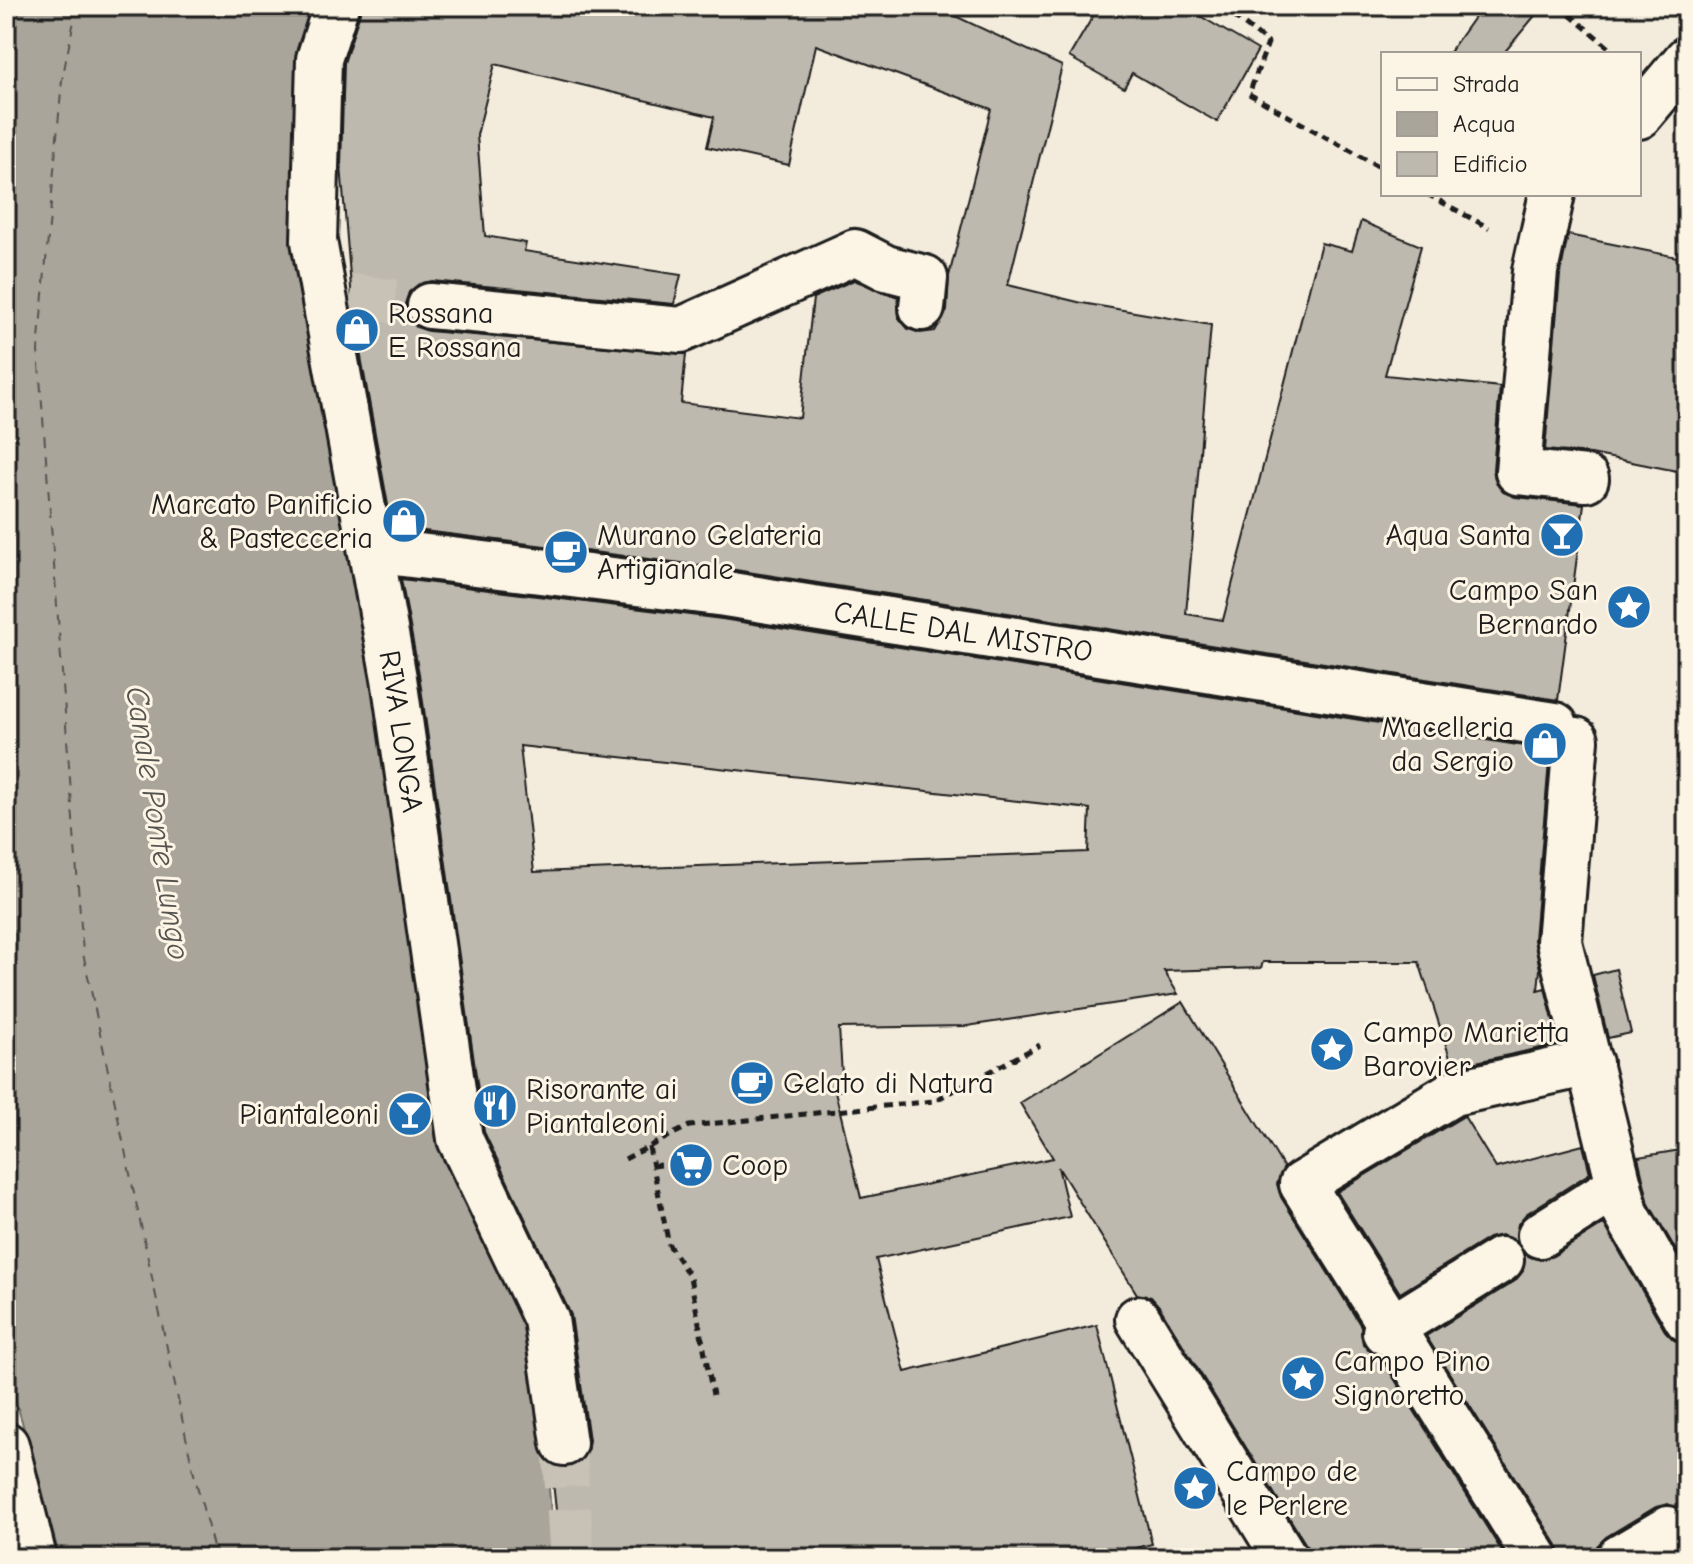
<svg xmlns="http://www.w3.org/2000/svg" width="1693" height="1564" font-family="'Comic Neue',sans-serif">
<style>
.water{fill:#aaa59b;stroke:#716e68;stroke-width:2}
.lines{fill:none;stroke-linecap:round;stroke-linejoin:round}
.ferry{stroke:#55534f;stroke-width:2;stroke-dasharray:10 8;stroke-linecap:butt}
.building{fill:#beb9ae;stroke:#1c1c1c;stroke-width:2;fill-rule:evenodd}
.minor-tunnel{stroke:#c8c2b6;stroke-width:44;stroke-dasharray:44 22;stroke-linecap:butt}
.minor-casing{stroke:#1c1c1c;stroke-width:50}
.path{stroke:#1c1c1c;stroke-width:5;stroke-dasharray:8 6;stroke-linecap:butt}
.minor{stroke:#fcf5e5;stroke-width:44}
.labels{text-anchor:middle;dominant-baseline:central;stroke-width:6;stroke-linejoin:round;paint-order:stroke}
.poi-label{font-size:30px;fill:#1c1c1c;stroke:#fcf5e5;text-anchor:start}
.street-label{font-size:30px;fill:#1c1c1c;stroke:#fcf5e5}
.water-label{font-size:32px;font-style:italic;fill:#55534f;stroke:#fcf5e5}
</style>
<rect width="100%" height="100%" fill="#f3ecdd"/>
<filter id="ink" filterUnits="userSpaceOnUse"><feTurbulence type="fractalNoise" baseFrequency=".0125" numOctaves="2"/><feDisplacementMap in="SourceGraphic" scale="16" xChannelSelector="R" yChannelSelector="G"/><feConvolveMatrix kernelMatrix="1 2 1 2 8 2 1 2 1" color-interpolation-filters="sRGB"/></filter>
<g filter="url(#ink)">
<polygon class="water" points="6,6 318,6 306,32 399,803 538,1362 555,1558 60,1558 46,1508 40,1509 34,1491 41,1488 6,1366"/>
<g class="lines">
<polyline class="ferry" points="77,6 62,80 38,351 83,953 193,1470 216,1558"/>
</g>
<g class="building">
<path d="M362,6H934L1062,66L1008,285L1082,303L1211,325L1186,614L1223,620L1321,243L1352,251L1361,221L1421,246L1385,375L1500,387L1493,470L1496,483L1503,492L1515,497L1584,504L1558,700L729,569L392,527L353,313L341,165L344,63ZM816,45L991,109L949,276L947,311L935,331L920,333L908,329L899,318L898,297L854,280L813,298L800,418L681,403L686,354L428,331L416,327L408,317L405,304L409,292L419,284L432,281L674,304L681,275L524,251L526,243L485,236L477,135L495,64L714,117L707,147L789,165Z"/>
<polygon points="1099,6 1183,6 1258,50 1217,122 1132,73 1124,88 1069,57"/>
<polygon points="1482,6 1543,6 1503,54 1448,54"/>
<polygon points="1568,235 1687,259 1687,473 1591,454 1545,450 1560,275"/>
<path d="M401,579L722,619L1550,750L1534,940L1540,969L1538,990L1545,988L1559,1044L1453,1067L1419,962H1263L1261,968L1164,971L1178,994L967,1026L839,1028L843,1090L835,1091L861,1198L1053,1158L1020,1103L1183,1002L1284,1168L1277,1184L1281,1197L1361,1326L1363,1344L1380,1356L1506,1558H1310L1306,1545L1159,1306L1151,1297L1137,1294L1058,1167L1070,1217L876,1259L892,1322L905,1372L1097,1325L1152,1544L1096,1558H561L551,1463L567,1468L579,1463L587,1453L589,1440L571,1315L484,1132L419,674ZM520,746L1090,809L1088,852L534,872Z"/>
<polygon points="1616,969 1631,1033 1608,1038 1593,975"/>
<polygon points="1464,1116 1496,1168 1583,1145 1590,1173 1526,1214 1518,1224 1517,1241 1501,1235 1489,1238 1400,1293 1337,1192"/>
<polygon points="1687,1149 1687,1269 1649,1204 1638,1157"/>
<polygon points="1604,1224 1665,1331 1674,1340 1687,1344 1687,1514 1668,1504 1656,1507 1606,1537 1597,1546 1594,1558 1561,1558 1557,1545 1426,1336 1515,1281 1523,1271 1524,1254 1540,1260 1553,1256"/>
</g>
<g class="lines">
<g class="minor-tunnel">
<polyline points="351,296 430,306"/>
<polyline points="564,1443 572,1558"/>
</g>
<g class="minor-casing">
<g id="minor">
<path id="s1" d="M336,6L319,59L314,241L394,678L460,1139L546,1319L564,1443"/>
<polyline points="1639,116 1687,59"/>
<polyline points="1552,194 1535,271 1518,472 1586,479"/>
<polyline points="430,306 681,330 855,252 886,268 925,278 922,308"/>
<path id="s2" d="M371,550L725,594L1555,725"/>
<polyline points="1576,740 1559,942 1626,1213 1687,1319"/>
<polyline points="1540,1235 1619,1185"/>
<polyline points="1138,1319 1285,1558"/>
<polyline points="1385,1332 1501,1260"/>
<polyline points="6,1445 34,1558"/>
<polyline points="1536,1558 1302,1184 1453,1093 1590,1063"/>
<polyline points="1619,1558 1668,1529"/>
</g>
</g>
<g class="path">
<polyline points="1227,6 1226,10 1268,43 1249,94 1383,169"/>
<polyline points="1559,6 1617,54"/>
<polyline points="1427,194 1489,228"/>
<polyline points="649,1147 669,1245 690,1277 713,1395"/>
<polyline points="625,1159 689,1126 934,1101 1040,1045"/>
<polyline points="653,1166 677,1163"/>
</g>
<use href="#minor" class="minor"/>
</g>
</g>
<defs>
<g id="shop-disc" transform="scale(2.3)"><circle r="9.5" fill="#1f6fb2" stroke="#fcf5e5"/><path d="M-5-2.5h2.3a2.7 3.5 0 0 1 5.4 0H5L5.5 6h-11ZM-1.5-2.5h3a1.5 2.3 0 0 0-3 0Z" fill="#fff"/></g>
<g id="bar-disc" transform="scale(2.3)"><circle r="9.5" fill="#1f6fb2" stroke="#fcf5e5"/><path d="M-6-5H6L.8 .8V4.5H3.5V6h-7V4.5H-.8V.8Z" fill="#fff"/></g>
<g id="cafe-disc" transform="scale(2.3)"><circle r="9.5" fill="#1f6fb2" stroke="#fcf5e5"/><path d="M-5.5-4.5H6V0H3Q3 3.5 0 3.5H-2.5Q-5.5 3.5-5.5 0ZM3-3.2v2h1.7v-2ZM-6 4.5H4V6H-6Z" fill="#fff"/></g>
<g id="sight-disc" transform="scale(2.3)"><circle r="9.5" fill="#1f6fb2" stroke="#fcf5e5"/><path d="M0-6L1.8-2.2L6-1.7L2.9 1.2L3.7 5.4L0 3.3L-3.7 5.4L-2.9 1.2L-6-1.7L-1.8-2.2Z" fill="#fff"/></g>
<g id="restaurant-disc" transform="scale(2.3)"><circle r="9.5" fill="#1f6fb2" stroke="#fcf5e5"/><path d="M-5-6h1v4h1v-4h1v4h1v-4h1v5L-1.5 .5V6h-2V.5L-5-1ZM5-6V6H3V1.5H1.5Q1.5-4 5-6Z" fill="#fff"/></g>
<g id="supermarket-disc" transform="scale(2.3)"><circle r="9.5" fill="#1f6fb2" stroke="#fcf5e5"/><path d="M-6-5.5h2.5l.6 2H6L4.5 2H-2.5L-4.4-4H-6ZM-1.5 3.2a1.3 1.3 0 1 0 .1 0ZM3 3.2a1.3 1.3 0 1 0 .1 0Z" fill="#fff"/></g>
</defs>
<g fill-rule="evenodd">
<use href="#shop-disc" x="357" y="330"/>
<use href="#shop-disc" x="404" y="521"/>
<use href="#bar-disc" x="1562" y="535"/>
<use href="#cafe-disc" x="566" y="552"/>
<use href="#sight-disc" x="1629" y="607"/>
<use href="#shop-disc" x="1545" y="744"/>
<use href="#sight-disc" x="1332" y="1049"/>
<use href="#cafe-disc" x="752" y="1083"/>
<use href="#restaurant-disc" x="495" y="1106"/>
<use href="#bar-disc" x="410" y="1114"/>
<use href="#supermarket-disc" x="691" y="1165"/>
<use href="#sight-disc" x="1303" y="1378"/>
<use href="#sight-disc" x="1195" y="1488"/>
</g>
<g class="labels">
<g class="poi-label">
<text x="388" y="313">Rossana<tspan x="388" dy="34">E Rossana</tspan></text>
<text x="373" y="504" text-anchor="end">Marcato Panificio<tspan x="373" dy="34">&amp; Pastecceria</tspan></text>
<text x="597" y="535">Murano Gelateria<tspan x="597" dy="34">Artigianale</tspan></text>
<text x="1531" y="535" text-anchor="end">Aqua Santa</text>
<text x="1598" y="590" text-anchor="end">Campo San<tspan x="1598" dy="34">Bernardo</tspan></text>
<text x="1514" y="727" text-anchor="end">Macelleria<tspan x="1514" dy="34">da Sergio</tspan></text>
<text x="1363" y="1032">Campo Marietta<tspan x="1363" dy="34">Barovier</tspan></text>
<text x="783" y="1083">Gelato di Natura</text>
<text x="526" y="1089">Risorante ai<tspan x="526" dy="34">Piantaleoni</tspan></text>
<text x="379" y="1114" text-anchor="end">Piantaleoni</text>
<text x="722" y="1165">Coop</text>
<text x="1334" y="1361">Campo Pino<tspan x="1334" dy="34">Signoretto</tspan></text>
<text x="1226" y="1471">Campo de<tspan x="1226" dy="34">le Perlere</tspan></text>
</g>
<g class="street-label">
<text stroke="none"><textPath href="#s2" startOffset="598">CALLE DAL MISTRO</textPath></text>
<text stroke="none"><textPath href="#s1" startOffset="736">RIVA LONGA</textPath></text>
</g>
<g class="water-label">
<text transform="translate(158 823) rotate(81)">Canale Ponte Lungo</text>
</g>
</g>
<rect width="1693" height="1564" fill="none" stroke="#fcf5e5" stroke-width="32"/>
<rect x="16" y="16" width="1661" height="1532" fill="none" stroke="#1c1c1c" stroke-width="3" filter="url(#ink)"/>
<rect x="1381" y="52" width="260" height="144" fill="#fcf5e5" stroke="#a29e95" stroke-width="2"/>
<rect x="1397" y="78" width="40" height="12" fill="#fcf5e5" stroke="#a29e95" stroke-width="2"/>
<text x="1453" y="92" font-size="24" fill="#1c1c1c">Strada</text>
<rect x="1397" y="112" width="40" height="24" fill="#aaa59b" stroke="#a29e95" stroke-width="2"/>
<text x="1453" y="132" font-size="24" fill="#1c1c1c">Acqua</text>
<rect x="1397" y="152" width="40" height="24" fill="#beb9ae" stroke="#a29e95" stroke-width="2"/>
<text x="1453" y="172" font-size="24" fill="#1c1c1c">Edificio</text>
</svg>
